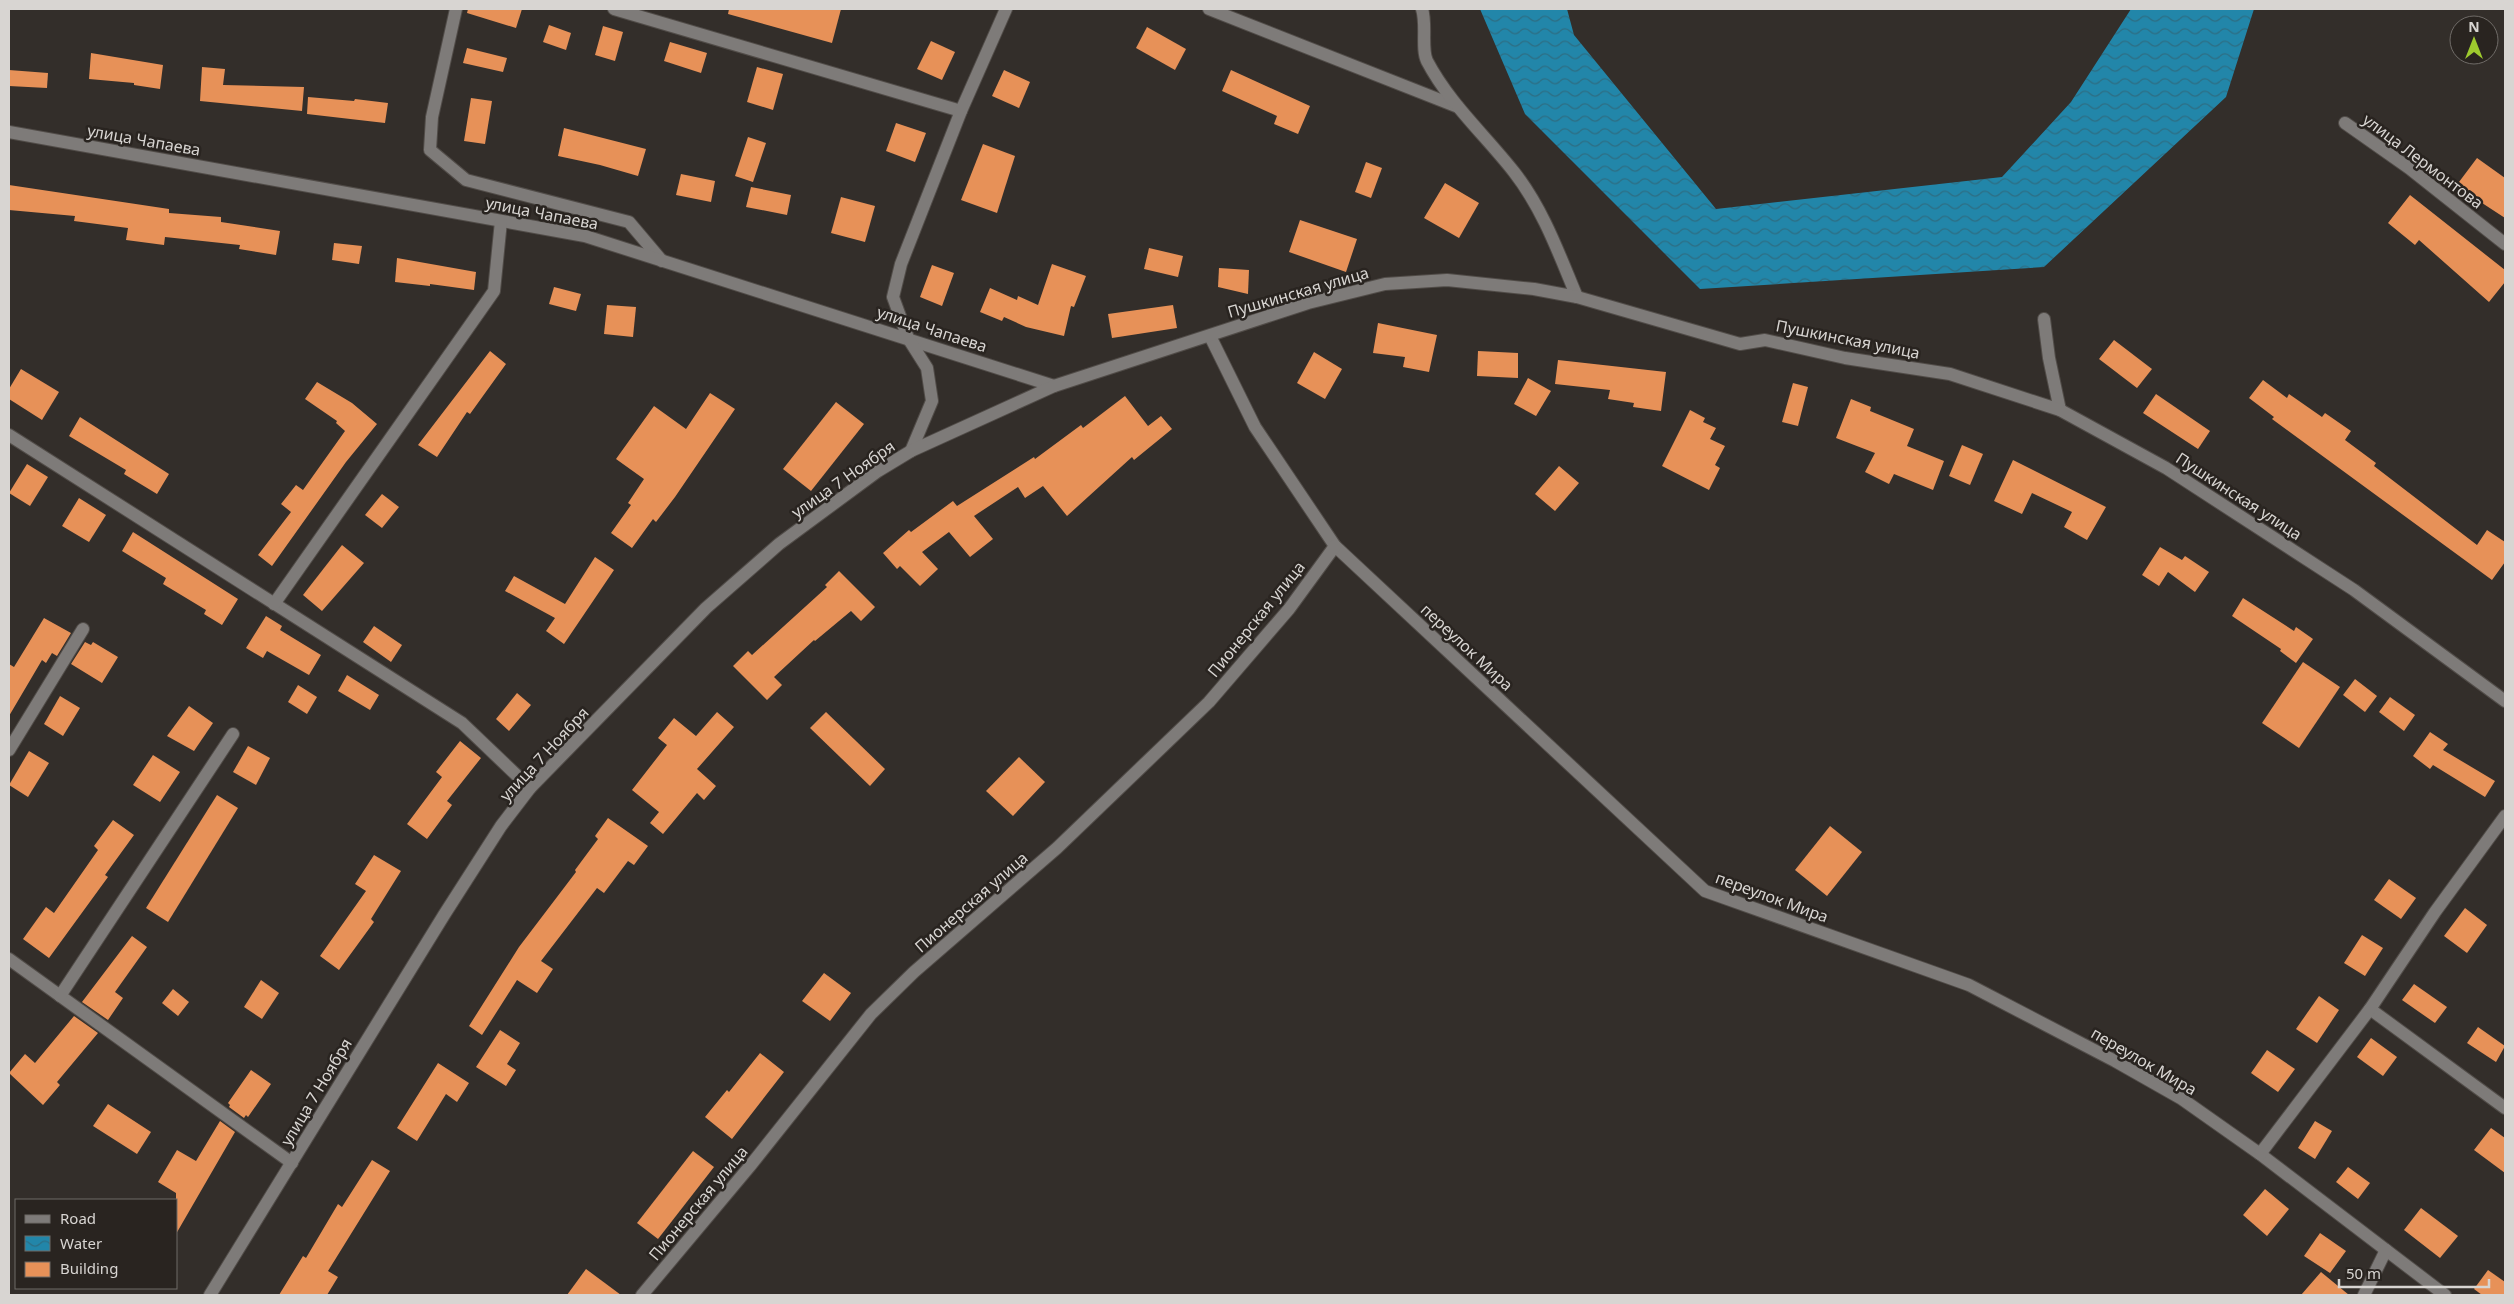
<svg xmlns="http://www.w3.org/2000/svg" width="2514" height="1304" font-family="'Noto Sans',sans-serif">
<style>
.water{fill:url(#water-waves)}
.building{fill:#e79158}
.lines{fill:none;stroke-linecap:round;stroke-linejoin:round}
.minor-casing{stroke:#514c48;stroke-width:14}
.minor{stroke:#7e7b79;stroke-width:12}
.labels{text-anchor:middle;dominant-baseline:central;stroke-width:5;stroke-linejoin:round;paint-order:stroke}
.street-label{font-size:16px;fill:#d8d5d2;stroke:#292420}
</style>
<defs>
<pattern id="water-waves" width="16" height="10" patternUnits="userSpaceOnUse" patternTransform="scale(1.25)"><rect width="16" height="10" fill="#2286a9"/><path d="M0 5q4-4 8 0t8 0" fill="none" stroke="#2d6e84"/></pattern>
</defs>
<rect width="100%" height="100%" fill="#332e2a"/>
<polygon class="water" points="1480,9 1567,9 1574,35 1716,209 2002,177 2071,102 2131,9 2254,9 2226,97 2044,267 1700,289 1525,114"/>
<g class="building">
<polygon points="468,9 522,9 516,28 467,13"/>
<polygon points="729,9 841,9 832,43 728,14"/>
<polygon points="549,25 571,33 566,50 543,42"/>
<polygon points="603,26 623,32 615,61 595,55"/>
<polygon points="1147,27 1186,49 1175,70 1136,48"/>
<polygon points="931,41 955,52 942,80 917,69"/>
<polygon points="670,42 707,53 701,73 664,61"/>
<polygon points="467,48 507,58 503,72 463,63"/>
<polygon points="91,53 163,65 160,89 134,85 134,83 89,79"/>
<polygon points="202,67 225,69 223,85 304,87 302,111 200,101"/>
<polygon points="757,67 783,74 773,110 747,102"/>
<polygon points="9,70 48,73 47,88 9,86"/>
<polygon points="1004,70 1030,82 1019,108 992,96"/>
<polygon points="1231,70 1310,106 1298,134 1274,124 1277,116 1222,91"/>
<polygon points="308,97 354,101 355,99 388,103 385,123 307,114"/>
<polygon points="471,98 492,101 485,144 464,141"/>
<polygon points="896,123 926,133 915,162 886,151"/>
<polygon points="564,128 646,149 638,176 600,165 558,156"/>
<polygon points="748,137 766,143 753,182 735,176"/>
<polygon points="983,144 1015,156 997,213 961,200"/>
<polygon points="2477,158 2505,178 2505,218 2456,186"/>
<polygon points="1366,162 1382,168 1371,198 1355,192"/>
<polygon points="681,174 715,181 711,202 676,195"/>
<polygon points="1445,183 1479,203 1459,238 1424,218"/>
<polygon points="9,185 169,209 169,213 221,217 221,222 280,231 276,255 239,249 240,245 165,237 164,245 126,240 128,228 74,221 75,216 9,210"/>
<polygon points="751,187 791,195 787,215 746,207"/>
<polygon points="2410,195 2505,270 2505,282 2489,302 2419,240 2415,245 2388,223"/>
<polygon points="841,197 875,206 865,242 831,233"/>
<polygon points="1300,220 1357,239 1346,272 1289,252"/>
<polygon points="334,243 362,246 359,264 332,260"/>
<polygon points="1149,248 1183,256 1178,277 1144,269"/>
<polygon points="397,258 476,272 474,290 430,284 430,286 395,282"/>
<polygon points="1052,264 1086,276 1074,307 1071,306 1064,336 1026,327 1004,317 1002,321 980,312 990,288 1017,300 1018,296 1038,305"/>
<polygon points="932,265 954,273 942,306 920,297"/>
<polygon points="1219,268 1249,270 1248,294 1218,287"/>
<polygon points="554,287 581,294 576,311 549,304"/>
<polygon points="607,305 636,307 633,337 604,334"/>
<polygon points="1173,305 1177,328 1112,338 1108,314"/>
<polygon points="1378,323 1437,335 1429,372 1403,367 1405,357 1373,353"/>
<polygon points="2114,340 2152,369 2137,388 2099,359"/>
<polygon points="490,351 506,364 470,414 467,412 437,457 418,445"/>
<polygon points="1478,351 1518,353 1518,378 1477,376"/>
<polygon points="1314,352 1342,369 1325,399 1297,383"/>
<polygon points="1558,360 1666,372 1661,411 1633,407 1634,403 1608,399 1610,390 1555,384"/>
<polygon points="21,369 59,392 42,420 9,399 9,389"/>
<polygon points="1528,378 1551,391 1536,416 1514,404"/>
<polygon points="2263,380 2287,398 2289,394 2322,417 2325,413 2351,431 2345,440 2376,463 2374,466 2477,545 2487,530 2505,542 2505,562 2492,580 2272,419 2274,417 2249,398"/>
<polygon points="317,382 352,403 377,424 346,462 272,566 258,555 291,512 281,504 296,485 303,490 345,431 336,423 337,421 305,399"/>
<polygon points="1793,383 1808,387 1798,426 1782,422"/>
<polygon points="710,393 735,409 675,497 656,522 653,519 632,548 611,533 631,505 628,503 644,479 616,459 654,406 686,429"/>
<polygon points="2156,394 2210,431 2198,449 2143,413"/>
<polygon points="1125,396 1148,426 1161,416 1172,429 1134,460 1132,457 1067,516 1043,486 1025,498 1018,487 974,516 993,539 970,557 949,532 922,552 938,569 920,586 900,566 897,569 883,553 909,530 911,532 953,501 957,506 1034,457 1035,459 1081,425 1083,428"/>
<polygon points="1851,399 1871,407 1870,411 1914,429 1907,446 1944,461 1933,490 1894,474 1889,484 1865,472 1875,453 1836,438"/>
<polygon points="836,402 864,424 811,491 783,469"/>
<polygon points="1690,410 1705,418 1703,422 1716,428 1710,439 1725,446 1715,465 1720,468 1709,490 1662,466"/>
<polygon points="80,417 169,474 157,494 124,474 126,470 69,436"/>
<polygon points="1962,445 1983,454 1970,485 1949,476"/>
<polygon points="2013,460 2106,507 2087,540 2064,527 2072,512 2032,493 2022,514 1994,501"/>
<polygon points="27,464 48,477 30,506 9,493"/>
<polygon points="1559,466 1579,483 1555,511 1535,494"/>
<polygon points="382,494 399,507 382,528 365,515"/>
<polygon points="79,498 106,515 89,542 62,526"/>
<polygon points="133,532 238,599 222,625 204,614 206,610 163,584 166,578 122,551"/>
<polygon points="342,545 364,563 322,611 303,595"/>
<polygon points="2160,547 2182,560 2185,556 2209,572 2195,592 2168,572 2159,586 2142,575"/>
<polygon points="595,557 614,570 564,644 546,631 555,618 505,591 514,576 565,604"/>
<polygon points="839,571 875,607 861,621 851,611 815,641 814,640 774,677 782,685 767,700 733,666 748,651 752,655 827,587 825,585"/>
<polygon points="2243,598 2294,631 2296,627 2313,639 2296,663 2280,651 2281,649 2232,616"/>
<polygon points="266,616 282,626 280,630 321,655 309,675 267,651 263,658 246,648"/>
<polygon points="44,618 71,633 57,656 52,653 46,663 42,660 9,716 9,664 14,667"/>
<polygon points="374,626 402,645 391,662 363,642"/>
<polygon points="85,642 91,645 93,642 118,657 102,683 71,664"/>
<polygon points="2303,662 2340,687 2299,748 2262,723"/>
<polygon points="347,675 379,695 370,710 338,691"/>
<polygon points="2355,679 2377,696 2365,712 2343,695"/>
<polygon points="298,685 317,697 307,714 288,702"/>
<polygon points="517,693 531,705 509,731 496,719"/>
<polygon points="60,696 80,708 63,736 44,724"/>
<polygon points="2390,697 2415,715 2404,731 2379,712"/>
<polygon points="189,706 213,723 194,751 167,736"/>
<polygon points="717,712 734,727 697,769 716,786 704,800 697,793 663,834 650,823 659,812 632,790 667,745 658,738 674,718 696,736"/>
<polygon points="826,712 885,769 870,786 810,728"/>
<polygon points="2430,732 2448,744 2443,750 2495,781 2485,797 2433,765 2430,769 2413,756"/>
<polygon points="460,741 481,758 447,801 452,805 427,839 407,824 442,777 436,772"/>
<polygon points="248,746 270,758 256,785 233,772"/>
<polygon points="29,751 49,763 28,797 9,785"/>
<polygon points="153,755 180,772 160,802 133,785"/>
<polygon points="1019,757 1045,782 1013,816 986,791"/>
<polygon points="217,795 238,808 168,922 146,908"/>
<polygon points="608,818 648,846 634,865 628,861 604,893 597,888 541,961 553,969 537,993 517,980 482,1035 469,1026 519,947 576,872 575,870 598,839 595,836"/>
<polygon points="113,820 134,835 105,875 108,877 49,958 23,939 46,907 54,913 98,850 94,846"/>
<polygon points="1830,826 1862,852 1827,896 1795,870"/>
<polygon points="374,855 401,871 371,919 374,922 339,970 320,956 366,891 355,884"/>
<polygon points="2389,879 2416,898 2401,919 2374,900"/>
<polygon points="2465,908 2487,925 2467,953 2444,936"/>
<polygon points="2362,935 2383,948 2365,976 2344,963"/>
<polygon points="132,936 147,947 115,992 123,998 108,1020 82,1002"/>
<polygon points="824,973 851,993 830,1021 802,1001"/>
<polygon points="261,980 279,993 262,1019 244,1007"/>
<polygon points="2414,984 2447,1007 2435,1023 2402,1000"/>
<polygon points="173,989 189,1002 178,1016 162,1003"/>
<polygon points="2319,996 2339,1010 2317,1043 2296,1029"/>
<polygon points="74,1016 98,1033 57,1082 60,1085 43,1105 9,1073 25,1054 35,1063"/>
<polygon points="2478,1027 2505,1046 2496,1062 2467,1043"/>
<polygon points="500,1030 520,1043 507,1064 516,1070 506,1086 476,1067"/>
<polygon points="2371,1038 2397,1057 2383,1076 2357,1057"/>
<polygon points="2267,1050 2295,1069 2278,1092 2251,1073"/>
<polygon points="760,1053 784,1072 732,1139 705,1117 727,1090 729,1092"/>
<polygon points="438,1063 469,1083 457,1102 446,1094 417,1141 397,1128"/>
<polygon points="251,1070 271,1084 248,1117 246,1115 244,1118 229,1107 230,1105 228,1103"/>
<polygon points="108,1104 151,1132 137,1154 93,1126"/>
<polygon points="220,1121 235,1132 176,1234 176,1193 158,1182 177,1150 196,1161"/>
<polygon points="2315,1121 2332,1131 2315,1159 2298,1148"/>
<polygon points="2491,1128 2505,1138 2505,1173 2474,1150"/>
<polygon points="693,1151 714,1167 658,1239 637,1223"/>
<polygon points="372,1160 390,1171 328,1271 338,1277 327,1295 279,1295 303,1256 306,1258 338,1204 342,1207"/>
<polygon points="2348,1167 2370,1183 2358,1199 2336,1182"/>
<polygon points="2265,1189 2289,1209 2267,1236 2243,1215"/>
<polygon points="2421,1208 2458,1236 2440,1258 2404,1230"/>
<polygon points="2320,1233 2346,1251 2330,1273 2304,1256"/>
<polygon points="586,1269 621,1295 567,1295"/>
<polygon points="2488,1270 2505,1282 2505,1295 2482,1295 2474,1289"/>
<polygon points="2321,1272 2349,1295 2301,1295"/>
</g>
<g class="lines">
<g class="minor-casing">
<g id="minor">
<polyline points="456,9 432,117 430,150 466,180 629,222 662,261"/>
<polyline points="614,9 961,111"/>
<polyline points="1209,9 1458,107"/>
<path d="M1422,9C1427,24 1421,49 1427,61C1449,103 1485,135 1514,172C1543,209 1559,254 1577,297"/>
<polyline points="2345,123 2409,168 2505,244"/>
<polyline points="9,132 585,236 1054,386"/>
<polyline points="2044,319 2049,358 2060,410"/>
<polyline points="1210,336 1255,427 1335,546 1705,891 1969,985 2115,1061 2182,1099 2260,1154 2445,1295"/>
<polyline points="9,435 462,723 530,788"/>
<polyline points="911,451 932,401 927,368 908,338 893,297 901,264 961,111 1006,9"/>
<polyline points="274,604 494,291 501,221"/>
<polyline points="9,750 83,629"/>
<polyline points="9,959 292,1163"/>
<polyline points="60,996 233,734"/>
<polyline points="2370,1009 2505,1108"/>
<polyline points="2260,1154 2370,1009 2435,912 2505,816"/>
<polyline points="210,1295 444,915 501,826 530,788 706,608 779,544 878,471 911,451 1054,386 1308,303 1385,284 1447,280 1534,289 1577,297 1740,344 1765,340 1845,358 1950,374 2060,410 2166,468 2354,590 2505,701"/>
<polyline points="642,1295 750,1166 871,1014 914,972 1057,848 1209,702 1289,609 1335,546"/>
<polyline points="2364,1295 2386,1250"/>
</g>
</g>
<use href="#minor" class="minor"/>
</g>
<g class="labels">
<g class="street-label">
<text transform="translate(144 140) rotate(10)">улица Чапаева</text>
<text transform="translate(2423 161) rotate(37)">улица Лермонтова</text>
<text transform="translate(542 213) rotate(11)">улица Чапаева</text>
<text transform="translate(1298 292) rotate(-16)">Пушкинская улица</text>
<text transform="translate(932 329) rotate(18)">улица Чапаева</text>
<text transform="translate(1848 339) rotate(11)">Пушкинская улица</text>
<text transform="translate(843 479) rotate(-35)">улица 7 Ноября</text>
<text transform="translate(2239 496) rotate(33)">Пушкинская улица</text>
<text transform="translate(1256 619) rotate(-51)">Пионерская улица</text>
<text transform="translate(1467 647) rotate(43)">переулок Мира</text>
<text transform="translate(544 754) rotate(-47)">улица 7 Ноября</text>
<text transform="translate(1772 897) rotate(20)">переулок Мира</text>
<text transform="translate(971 902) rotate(-41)">Пионерская улица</text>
<text transform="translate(2144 1061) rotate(30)">переулок Мира</text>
<text transform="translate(316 1092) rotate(-59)">улица 7 Ноября</text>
<text transform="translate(698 1203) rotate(-50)">Пионерская улица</text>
</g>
</g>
<rect width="2514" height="1304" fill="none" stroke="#d8d5d2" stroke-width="20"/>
<rect x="15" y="1199" width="162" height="90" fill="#292420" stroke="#6f6b67"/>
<rect x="25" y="1215" width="25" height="8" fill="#7e7b79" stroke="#6f6b67"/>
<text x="60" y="1224" font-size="15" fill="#d8d5d2">Road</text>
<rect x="25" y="1236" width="25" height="15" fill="url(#water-waves)" stroke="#6f6b67"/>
<text x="60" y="1249" font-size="15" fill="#d8d5d2">Water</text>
<rect x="25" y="1262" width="25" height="15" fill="#e79158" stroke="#6f6b67"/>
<text x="60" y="1274" font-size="15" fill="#d8d5d2">Building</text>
<g transform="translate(2474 40)"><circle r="24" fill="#292420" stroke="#6f6b67"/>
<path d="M0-4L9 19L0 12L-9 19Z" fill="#9eca2e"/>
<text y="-8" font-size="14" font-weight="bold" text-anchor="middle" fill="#d8d5d2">N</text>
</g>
<path d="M2339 1279v8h150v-8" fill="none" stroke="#d8d5d2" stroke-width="2.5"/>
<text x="2346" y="1279" font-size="15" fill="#d8d5d2" stroke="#292420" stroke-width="4" paint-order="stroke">50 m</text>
</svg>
